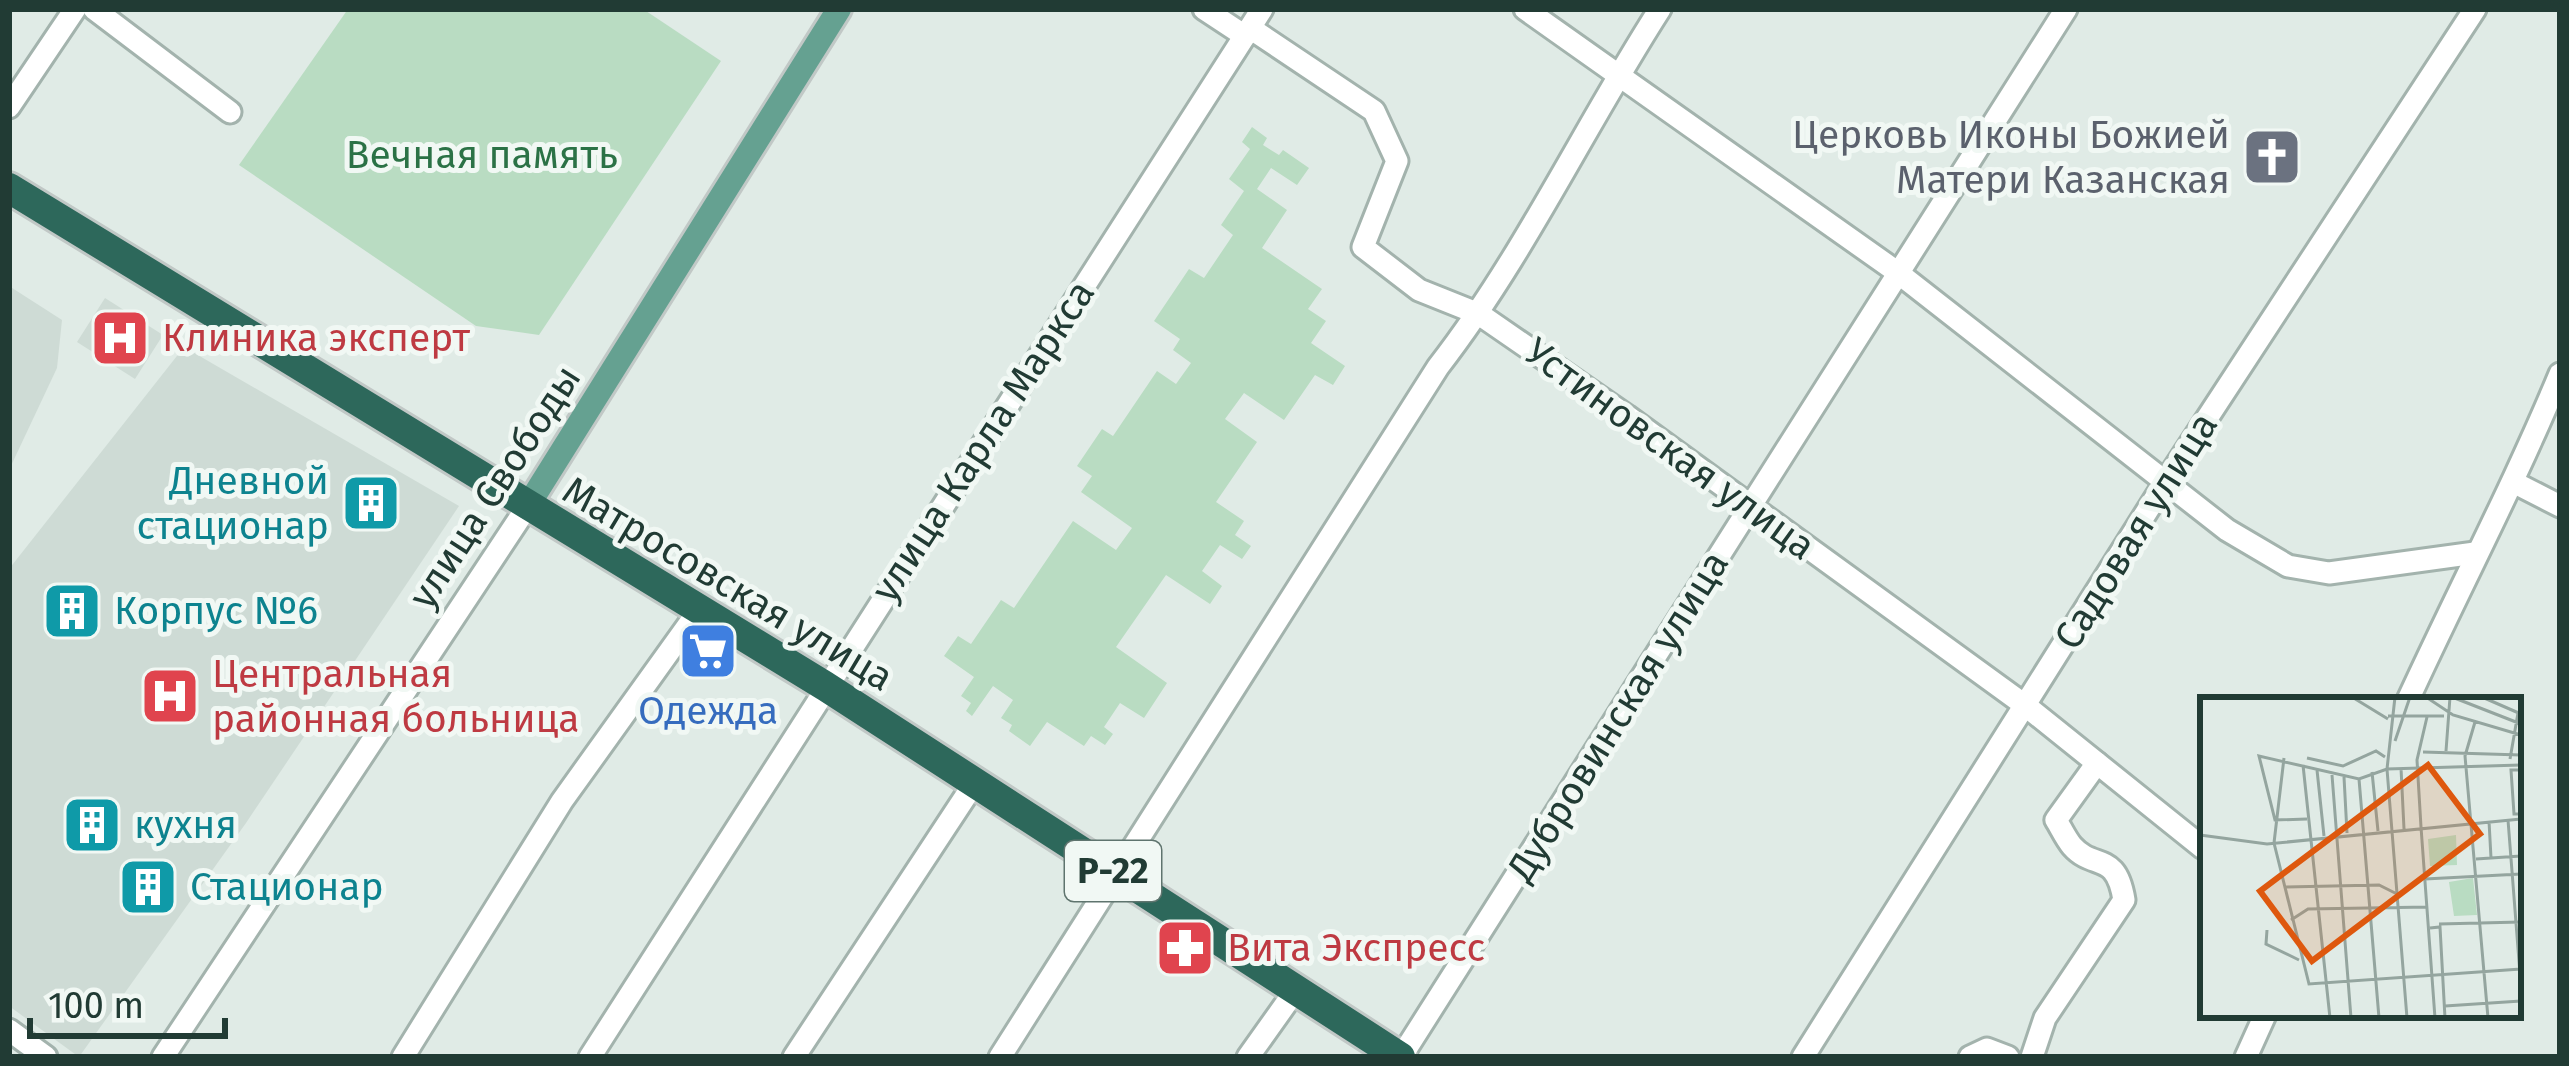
<svg xmlns="http://www.w3.org/2000/svg" width="2569" height="1066" font-family="'Fira Sans',sans-serif">
<style>
.built{fill:#cedbd5}
.green{fill:#b9dcc2}
.lines{fill:none;stroke-linecap:round;stroke-linejoin:round}
.minor-casing{stroke:#a3b3ad;stroke-width:27}
.major-casing{stroke:#c1c8c6;stroke-width:30}
.highway-casing{stroke:#c1c8c6;stroke-width:36}
.minor{stroke:#fff;stroke-width:21}
.major{stroke:#65a191;stroke-width:24}
.highway{stroke:#2d685b;stroke-width:30}
.labels{text-anchor:middle;dominant-baseline:central;stroke-width:10;stroke-linejoin:round;paint-order:stroke}
.shield{fill:#f1f8f4;stroke:#5f746e;stroke-width:3}
.shield-label{font-size:36px;font-weight:bold;fill:#213b34}
.worship-label{font-size:39px;fill:#5b616d;stroke:#f1f8f4;text-anchor:end}
.park-label{font-size:39px;fill:#2b7246;stroke:#f1f8f4}
.health-label{font-size:39px;fill:#be3a42;stroke:#f1f8f4;text-anchor:start}
.street-label{font-size:39px;fill:#213b34;stroke:#f1f8f4}
.culture-label{font-size:39px;fill:#0d838f;stroke:#f1f8f4;text-anchor:start}
.shop-label{font-size:39px;fill:#366cbe;stroke:#f1f8f4}
.inset-road{fill:none;stroke:#94a59f;stroke-width:3}
.view{fill:#de580e;fill-opacity:0.15;stroke:#de580e;stroke-width:6}
.inset-edge{fill:none;stroke:#213b34;stroke-width:6}
</style>
<rect width="100%" height="100%" fill="#e0ebe6"/>
<g class="built">
<polygon points="9,286 62,320 57,368 9,470"/>
<polygon points="105,298 163,335 135,379 77,342"/>
<polygon points="184,347 459,506 246,823 79,1057 9,1006 9,569"/>
</g>
<g class="green">
<polygon points="348,9 643,9 721,61 539,335 476,326 239,165"/>
<polygon points="1252,127 1267,138 1263,145 1279,155 1283,150 1309,168 1297,185 1271,168 1257,189 1287,210 1262,248 1322,289 1308,309 1326,321 1311,343 1345,366 1333,385 1315,375 1284,420 1244,393 1225,419 1257,442 1216,502 1244,521 1235,535 1251,546 1242,559 1220,545 1202,571 1222,586 1210,604 1166,575 1116,647 1167,683 1144,718 1120,703 1104,727 1113,734 1105,745 1091,736 1084,746 1047,722 1030,746 1009,731 1012,725 1001,718 1013,700 993,686 972,716 966,711 971,703 961,696 974,677 944,656 958,636 971,644 1001,600 1014,608 1073,521 1116,550 1132,528 1081,492 1092,476 1077,466 1102,429 1113,436 1157,371 1176,384 1191,363 1173,350 1180,339 1154,321 1189,269 1204,278 1233,235 1221,225 1244,191 1229,179 1250,149 1242,142"/>
</g>
<g class="lines">
<g class="minor-casing">
<g id="minor">
<polyline points="94,9 230,112"/>
<polyline points="1204,9 1245,36"/>
<polyline points="1525,9 1897,272 2227,530 2288,566 2329,573 2475,553"/>
<polyline points="1250,28 1374,111 1397,161 1363,247 1419,290 1479,314 1627,416 2026,706 2203,848"/>
<polyline points="9,107 75,9"/>
<polyline points="2515,483 2560,506"/>
<path d="M2408,700C2458,591 2514,485 2560,374"/>
<polyline points="9,1030 46,1057"/>
<polyline points="163,1057 527,507"/>
<polyline points="403,1057 562,801 699,610"/>
<polyline points="590,1057 1262,9"/>
<polyline points="794,1057 975,782"/>
<path d="M1000,1057L1438,367C1524,256 1584,127 1660,9"/>
<polyline points="1248,1057 1295,991"/>
<polyline points="1401,1057 2066,9"/>
<polyline points="1803,1057 2166,481 2475,9"/>
<polyline points="1970,1057 1987,1049 2008,1057"/>
<path d="M2032,1057L2045,1018L2124,900C2116,850 2094,871 2072,846C2066,839 2061,828 2056,820L2097,763"/>
<polyline points="2246,1057 2265,1015"/>
</g>
</g>
<g class="major-casing">
<polyline id="major" points="527,507 839,9"/>
</g>
<g class="highway-casing">
<polyline id="highway" points="9,188 825,686 1400,1057"/>
</g>
<use href="#minor" class="minor"/>
<use href="#major" class="major"/>
<use href="#highway" class="highway"/>
</g>
<defs>
<g id="church-square" transform="scale(3)"><rect x="-9" y="-9" width="18" height="18" rx="4" fill="#6b7280" stroke="#f1f8f4"/><path d="M-1.2-6h2.4v3.5h3.3v2.4h-3.3V6h-2.4V-.1h-3.3v-2.4h3.3Z" fill="#fff"/></g>
<g id="hospital-square" transform="scale(3)"><rect x="-9" y="-9" width="18" height="18" rx="4" fill="#e0444e" stroke="#f1f8f4"/><path d="M-5-5h3v3.5h4V-5h3V5h-3V1.5h-4V5h-3Z" fill="#fff"/></g>
<g id="building-square" transform="scale(3)"><rect x="-9" y="-9" width="18" height="18" rx="4" fill="#0f9aa8" stroke="#f1f8f4"/><path d="M-4-6H4V6H1V3H-1V6H-4ZM-2.5-4.3h1.7v1.8h-1.7ZM.8-4.3h1.7v1.8H.8ZM-2.5-1h1.7V.8h-1.7ZM.8-1h1.7V.8H.8Z" fill="#fff"/></g>
<g id="supermarket-square" transform="scale(3)"><rect x="-9" y="-9" width="18" height="18" rx="4" fill="#3f7fe0" stroke="#f1f8f4"/><path d="M-6-5.5h2.5l.6 2H6L4.5 2H-2.5L-4.4-4H-6ZM-1.5 3.2a1.3 1.3 0 1 0 .1 0ZM3 3.2a1.3 1.3 0 1 0 .1 0Z" fill="#fff"/></g>
<g id="pharmacy-square" transform="scale(3)"><rect x="-9" y="-9" width="18" height="18" rx="4" fill="#e0444e" stroke="#f1f8f4"/><path d="M-2-6h4v4h4v4h-4v4h-4v-4h-4v-4h4Z" fill="#fff"/></g>
</defs>
<g fill-rule="evenodd">
<use href="#church-square" x="2272" y="157"/>
<use href="#hospital-square" x="120" y="338"/>
<use href="#building-square" x="371" y="503"/>
<use href="#building-square" x="72" y="611"/>
<use href="#supermarket-square" x="708" y="651"/>
<use href="#hospital-square" x="170" y="696"/>
<use href="#building-square" x="92" y="825"/>
<use href="#building-square" x="148" y="887"/>
<use href="#pharmacy-square" x="1185" y="948"/>
</g>
<g class="labels">
<rect class="shield" x="1065" y="841" width="96" height="60" rx="9"/>
<g class="shield-label">
<text x="1113" y="871">Р-22</text>
</g>
<g class="worship-label">
<text x="2230" y="135">Церковь Иконы Божией<tspan x="2230" dy="45">Матери Казанская</tspan></text>
</g>
<g class="park-label">
<text x="482" y="155">Вечная память</text>
</g>
<g class="health-label">
<text x="162" y="338">Клиника эксперт</text>
<text x="212" y="674">Центральная<tspan x="212" dy="45">районная больница</tspan></text>
<text x="1227" y="948">Вита Экспресс</text>
</g>
<g class="street-label">
<text transform="translate(983 441) rotate(-57)">улица Карла Маркса</text>
<text transform="translate(1670 449) rotate(36)">Устиновская улица</text>
<text transform="translate(495 487) rotate(-57)">улица Свободы</text>
<text transform="translate(2136 531) rotate(-58)">Садовая улица</text>
<text transform="translate(728 584) rotate(31)">Матросовская улица</text>
<text transform="translate(1618 716) rotate(-58)">Дубровинская улица</text>
</g>
<g class="culture-label">
<text x="329" y="481" text-anchor="end">Дневной<tspan x="329" dy="45">стационар</tspan></text>
<text x="114" y="611">Корпус №6</text>
<text x="134" y="825">кухня</text>
<text x="190" y="887">Стационар</text>
</g>
<g class="shop-label">
<text x="708" y="711">Одежда</text>
</g>
</g>
<g transform="translate(2200 697)">
<rect width="321" height="321" fill="#e0ebe6"/>
<path d="M256,138L257,168L230,169L228,142ZM273,181L277,218L254,219L249,185Z" fill="#b9dcc2"/>
<path class="inset-road" d="M152,0L188,22M195,0L187,72L207,321M226,0L253,18L321,38M252,0L321,27M282,0L321,17M188,19H244M275,25L265,59L288,321M195,44L210,0M246,54L250,0M223,55L321,58M84,61L74,146L109,287L321,272M107,61L143,69L176,54L185,60M310,62L318,16M103,68L130,321M201,71L204,132M117,73L124,139M321,73H311L314,117H321M172,75L178,134M132,78L151,321M144,80L147,136M159,82L179,321M107,122L75,123L59,59L159,82L187,72L321,68M308,123L321,290M289,124L291,161M221,130L217,63L227,20M221,130L235,321M0,138L67,147L321,122M276,162L321,159M225,182L321,177M84,190L179,188L197,197M91,223L108,212L228,210M239,227L321,225M230,231L240,230L245,321M67,233L66,247L99,263M245,309L321,304"/>
<path class="view" d="M228,68L280,137L112,264L60,194Z"/>
<rect width="321" height="321" class="inset-edge"/>
</g>
<rect width="2569" height="1066" fill="none" stroke="#213b34" stroke-width="24"/>
<path d="M30 1018v18h195v-18" fill="none" stroke="#213b34" stroke-width="6"/>
<text x="48" y="1018" font-size="36" fill="#213b34" stroke="#f1f8f4" stroke-width="9" paint-order="stroke">100 m</text>
</svg>
